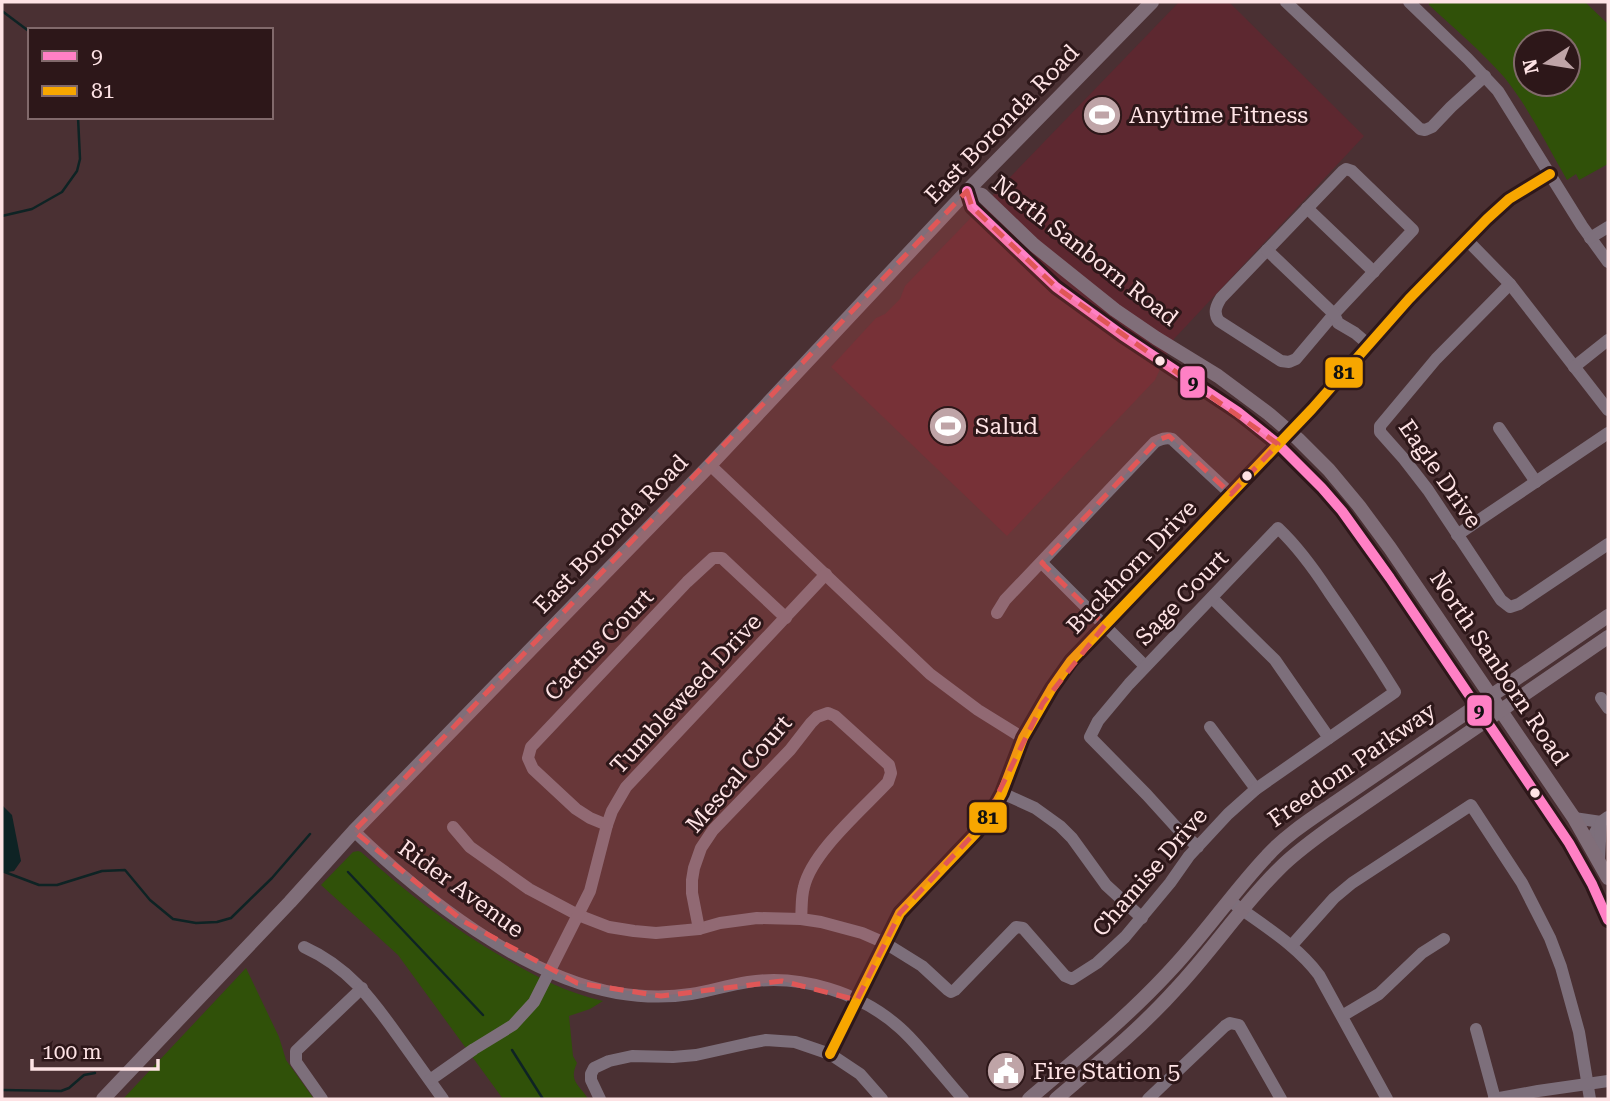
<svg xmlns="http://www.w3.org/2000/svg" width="1610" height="1101" font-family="'Roboto Serif',serif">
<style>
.built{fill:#5d2830}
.green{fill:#305109;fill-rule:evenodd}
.water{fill:#0e2324}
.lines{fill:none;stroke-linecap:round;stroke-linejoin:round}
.stream{stroke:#0e2324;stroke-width:2.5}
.minor{stroke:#7d6f7b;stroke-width:12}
.major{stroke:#806e79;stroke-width:14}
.bus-1-casing{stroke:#2d1719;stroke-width:16}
.bus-2-casing{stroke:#2d1719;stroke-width:16}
.bus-1{stroke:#ff80c5;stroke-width:10}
.bus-2{stroke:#f7a600;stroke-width:10}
.marked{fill:#e05757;fill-opacity:0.2;stroke:#e05757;stroke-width:5;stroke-dasharray:14 9;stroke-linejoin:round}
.bus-dot{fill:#fee3e5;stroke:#2d1719;stroke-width:2.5}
.labels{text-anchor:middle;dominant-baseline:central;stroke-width:6;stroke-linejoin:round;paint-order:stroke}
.poi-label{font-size:23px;fill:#fee3e5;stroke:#2d1719;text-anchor:start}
.street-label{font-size:23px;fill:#fee3e5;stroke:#2d1719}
.line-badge{stroke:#2d1719;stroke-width:2.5}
.pale-badge-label{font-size:19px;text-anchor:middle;font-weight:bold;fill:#111}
</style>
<rect width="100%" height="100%" fill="#4a3033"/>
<polygon class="built" points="1179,2 1229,2 1364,136 1174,339 1155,380 1007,536 831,367 876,318 885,314 900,299 905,286"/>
<g class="green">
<path d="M1429,2H1585L1608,24V164L1579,180L1576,174L1567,180C1547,145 1529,108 1504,77C1481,51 1455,29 1429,5ZM1526,42H1568V84H1526Z"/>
<path d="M358,851L361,852C406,892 452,928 504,958C536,977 567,993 603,1001L590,1009L569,1016L573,1056L577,1063C568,1082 580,1085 588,1099H503L398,955L321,885L353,852Z"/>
<polygon points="246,968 279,1037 286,1060 314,1099 123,1099"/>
</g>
<polygon class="water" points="2,805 12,815 21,861 14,871 2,873"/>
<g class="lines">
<g class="stream">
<polyline points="2,11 30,32"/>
<polyline points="2,216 32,209 62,192 77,171 80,159 78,117"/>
<polyline points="2,871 39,885 57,885 102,871 125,870 150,900 173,919 196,923 217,922 231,918 272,878 310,834"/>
<polyline points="348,872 483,1015"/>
<polyline points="512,1050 543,1099"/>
<polyline points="2,1090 61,1091 69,1088 84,1075 95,1073"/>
</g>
<g class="minor">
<polyline points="1286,2 1420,129 1425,130 1432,127 1451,107 1485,76"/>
<polyline points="1409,2 1468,59 1498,91 1582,226 1608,262"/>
<path d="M1346,169L1352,171L1413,230L1334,314L1296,359L1289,362L1281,361L1219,321C1213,313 1216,306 1221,298L1343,171Z"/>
<polyline points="1307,208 1374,272"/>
<polyline points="1590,238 1608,227"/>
<polyline points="1467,240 1510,284 1608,410"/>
<polyline points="1267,250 1334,314 1338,323 1355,333 1368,344"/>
<polyline points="1510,284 1436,359 1380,426 1380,432 1404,459 1428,490 1501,600 1510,607 1519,604 1608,544"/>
<polyline points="1574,367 1608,340"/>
<polyline points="1499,428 1536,482"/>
<polyline points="710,465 930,674 978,710 1023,738"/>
<polyline points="1457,535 1608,433"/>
<polyline points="1042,563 1145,666"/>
<polyline points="1212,598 1275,660 1329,738"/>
<path d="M997,613L1005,600L1155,442C1161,439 1166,437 1172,439L1231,494"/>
<polyline points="1601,698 1608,708"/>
<polyline points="1210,727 1256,789"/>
<polyline points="1002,793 1035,808 1060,826 1072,838 1106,885 1142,918"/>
<polyline points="1574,818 1601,822 1589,843"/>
<polyline points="607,825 590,818 576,809 533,769 528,758 531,747 687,582 713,558 722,558 786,618"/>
<path d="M453,827L470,847L529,889L578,915L609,927L634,931L656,933L699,929L720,923L757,918L801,919L821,922L862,933L885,943L922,966L948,990L951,992L955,990L1016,927L1023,928L1065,976L1072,979L1097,963L1125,937L1170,883L1189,856L1228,814L1256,789L1395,692C1374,658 1352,625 1329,592C1314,569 1298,547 1278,528L1129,684L1098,721L1090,737L1147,795L1176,827L1198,847"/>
<path d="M354,831C421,896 523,977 617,993C641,997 666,998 691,994C710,991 728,985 748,982C800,974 860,992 900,1028C908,1035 915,1043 922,1051C936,1067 949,1083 963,1099"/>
<polyline points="1599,860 1601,822 1608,817"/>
<path d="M1229,900C1260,924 1295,943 1319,975L1387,1099"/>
<path d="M699,929L692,893V880L694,868L701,848L713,830L790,750L811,723L817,717L828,713L835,716L889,765L891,773L888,782C863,809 812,852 804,887C801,897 802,909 801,919"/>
<polyline points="1292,945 1334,898 1352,883 1471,805 1522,883 1550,938 1561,967 1579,1032 1590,1099"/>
<path d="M304,947C348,967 371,998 398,1036C413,1057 428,1078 443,1099"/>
<polyline points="1342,1016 1379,994 1422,953 1444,939"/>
<polyline points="1476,1029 1495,1099"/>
<polyline points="830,1054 900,913 976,833 990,815 1002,793 1023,738 1052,688 1071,661 1312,409 1409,299 1487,219 1509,199 1550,174"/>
<polyline points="430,1080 474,1049 513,1025 534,1002 590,891 607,825 612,811 626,787 826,574"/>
<polyline points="322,1099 296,1062 296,1051 362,988"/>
<polyline points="600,1099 591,1080 591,1074 594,1068 609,1061 632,1056 673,1057 696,1055 750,1043 766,1040 795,1042 830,1054 860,1074 882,1099"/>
<polyline points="1148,1099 1225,1026 1230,1023 1239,1025 1281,1099"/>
<polyline points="1494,1099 1538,1091 1608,1081"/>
</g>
<g class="major">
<polyline points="967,191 972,207 1056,287 1122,335 1238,412 1278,444 1322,488 1342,511 1390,578 1569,843 1592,884 1608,920"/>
<polyline points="967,191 982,195 1034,245 1115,310 1156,338 1218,376 1269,414 1298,439 1329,470 1359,506 1390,548 1574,818 1608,878"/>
<polyline points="103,1099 290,902 354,831 710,465 967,191 1152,2"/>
<path d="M1029,1099C1076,1059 1125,1019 1167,974C1203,937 1232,893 1267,856C1285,836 1308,821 1330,806L1608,616"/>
<path d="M1056,1099C1097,1064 1139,1030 1175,990C1212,951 1242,905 1280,868C1297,851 1316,838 1335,824L1608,637"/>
</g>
<g class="bus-1-casing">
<polyline id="bus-1" points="967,191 972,207 1056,287 1122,335 1238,412 1278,444 1322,488 1342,511 1390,578 1569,843 1592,884 1608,920"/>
</g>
<g class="bus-2-casing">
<polyline id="bus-2" points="830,1054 900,913 976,833 990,815 1002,793 1023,738 1052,688 1071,661 1312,409 1409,299 1487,219 1509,199 1550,174"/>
</g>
<use href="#bus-1" class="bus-1"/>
<use href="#bus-2" class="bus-2"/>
</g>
<path class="marked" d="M967,191L972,207L1056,287L1278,444L1231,494L1169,436L1158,440L1042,563L1105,625L1043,703L983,824L900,913L857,1000L782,981L661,996L577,983L463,921L354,831Z"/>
<defs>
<g id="stadium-disc" transform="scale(2.0125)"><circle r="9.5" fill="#bfa4a7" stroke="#2d1719"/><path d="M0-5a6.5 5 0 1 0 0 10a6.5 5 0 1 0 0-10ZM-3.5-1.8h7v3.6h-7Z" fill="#fff"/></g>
<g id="civic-disc" transform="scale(2.0125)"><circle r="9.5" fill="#bfa4a7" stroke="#2d1719"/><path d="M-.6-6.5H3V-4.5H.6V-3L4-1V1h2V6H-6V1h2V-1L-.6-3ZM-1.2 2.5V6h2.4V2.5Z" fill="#fff"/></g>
</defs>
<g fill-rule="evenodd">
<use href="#stadium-disc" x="1102" y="115"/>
<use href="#stadium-disc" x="948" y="426"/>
<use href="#civic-disc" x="1006" y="1071"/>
</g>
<g class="bus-dot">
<circle cx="1160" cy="361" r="6"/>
<circle cx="1247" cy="476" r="6"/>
<circle cx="1535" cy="793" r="6"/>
</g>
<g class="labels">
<g class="poi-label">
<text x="1129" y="115">Anytime Fitness</text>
<text x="975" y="426">Salud</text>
<text x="1033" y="1071">Fire Station 5</text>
</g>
<g class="street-label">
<text transform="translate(1002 124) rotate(-46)">East Boronda Road</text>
<text transform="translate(1085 251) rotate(38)">North Sanborn Road</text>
<text transform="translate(1440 474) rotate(55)">Eagle Drive</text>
<text transform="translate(611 534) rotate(-46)">East Boronda Road</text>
<text transform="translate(1132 567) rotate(-46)">Buckhorn Drive</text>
<text transform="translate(1182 598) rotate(-46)">Sage Court</text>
<text transform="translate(599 645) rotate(-46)">Cactus Court</text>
<text transform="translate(1499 668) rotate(56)">North Sanborn Road</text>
<text transform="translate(686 694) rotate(-47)">Tumbleweed Drive</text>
<text transform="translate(1352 765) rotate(-35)">Freedom Parkway</text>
<text transform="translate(739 774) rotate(-49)">Mescal Court</text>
<text transform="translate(1150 872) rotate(-49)">Chamise Drive</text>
<text transform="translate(461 889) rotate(36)">Rider Avenue</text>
</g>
</g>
<g class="line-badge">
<rect x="1324" y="356" width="40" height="33" rx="7" fill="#f7a600"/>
<rect x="1179" y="365" width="27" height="34" rx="7" fill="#ff80c5"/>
<rect x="1466" y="694" width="27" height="33" rx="7" fill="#ff80c5"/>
<rect x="968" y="801" width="40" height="33" rx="7" fill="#f7a600"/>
</g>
<g class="pale-badge-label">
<text x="1344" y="379">81</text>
<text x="1193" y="389">9</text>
<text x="1479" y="717">9</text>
<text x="988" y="824">81</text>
</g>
<rect width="1610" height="1101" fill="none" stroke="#fee3e5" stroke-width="7"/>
<rect x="28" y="28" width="245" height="91" fill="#2d1719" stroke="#81696b" stroke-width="2"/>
<rect x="42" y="51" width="35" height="10" fill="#ff80c5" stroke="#81696b" stroke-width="2"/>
<text x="91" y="63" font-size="21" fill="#fee3e5">9</text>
<rect x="42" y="86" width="35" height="10" fill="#f7a600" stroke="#81696b" stroke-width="2"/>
<text x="91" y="98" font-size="21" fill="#fee3e5">81</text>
<g transform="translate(1547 63) rotate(258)"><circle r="33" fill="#2d1719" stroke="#81696b" stroke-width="2"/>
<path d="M0-5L12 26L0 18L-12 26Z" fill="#bfa4a7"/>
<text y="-10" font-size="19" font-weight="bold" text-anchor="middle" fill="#fee3e5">N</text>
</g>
<path d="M32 1059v10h126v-10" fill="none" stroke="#fee3e5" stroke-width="3.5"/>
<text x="42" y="1059" font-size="21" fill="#fee3e5" stroke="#2d1719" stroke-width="5" paint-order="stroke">100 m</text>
</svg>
